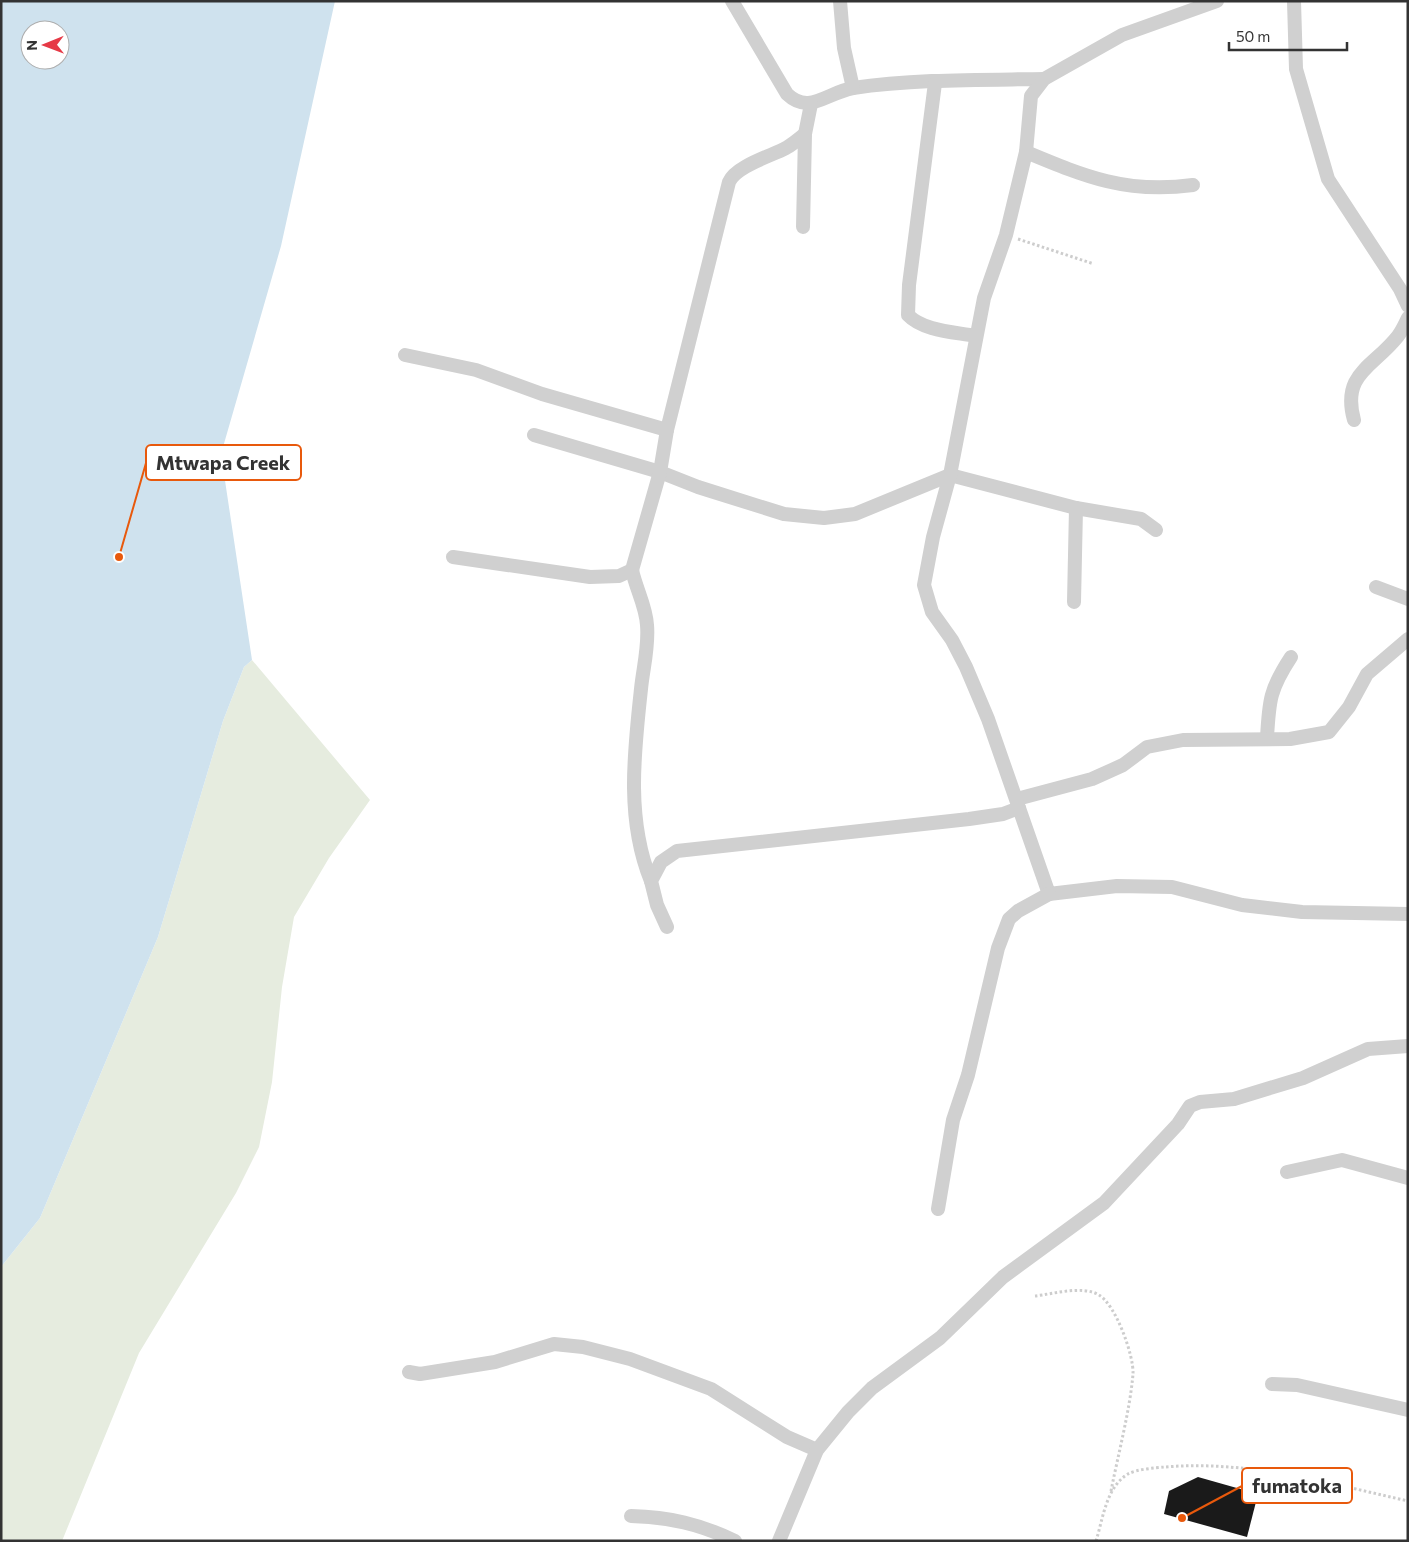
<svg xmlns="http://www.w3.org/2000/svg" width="1409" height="1542" font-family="Commissioner,sans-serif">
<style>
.green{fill:#e6ecdf}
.water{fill:#cfe2ee;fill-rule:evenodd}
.building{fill:#1a1a1a}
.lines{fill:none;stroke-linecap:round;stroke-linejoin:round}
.path{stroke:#cdcdcd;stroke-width:3;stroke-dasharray:2.5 2.5;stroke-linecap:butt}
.minor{stroke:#d0d0d0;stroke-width:14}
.leader{fill:none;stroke:#e8590c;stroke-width:2}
.callout-dot{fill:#e8590c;stroke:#fff;stroke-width:2}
.callout{fill:#fff;stroke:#e8590c;stroke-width:2}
.callout-label{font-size:20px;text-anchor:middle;font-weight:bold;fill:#333}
</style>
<rect width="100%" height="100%" fill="#fff"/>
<polygon class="green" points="252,660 370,800 329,858 294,917 282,987 272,1082 259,1147 236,1193 139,1353 62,1541 1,1541 1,1267 40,1218 158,937 223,721 244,667"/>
<path class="water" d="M1,1H335L281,246L221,454L252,660L244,667L223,721L158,937L40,1218L1,1267ZM30,30H60V60H30Z"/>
<polygon class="building" points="1198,1477 1258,1494 1247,1537 1164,1514 1169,1491"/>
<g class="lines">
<g class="path">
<polyline points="1018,239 1094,264"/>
<path d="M1035,1296C1053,1294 1083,1285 1099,1295C1116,1305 1134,1356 1133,1374C1130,1410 1118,1455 1111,1491"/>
<path d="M1096,1541C1103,1519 1106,1487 1128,1474C1137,1469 1155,1468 1165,1467C1247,1460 1328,1483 1408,1501"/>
</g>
<g class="minor">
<path d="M732,1L787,94C809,115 826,93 853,88C914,79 982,80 1044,79"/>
<polyline points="840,1 844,48 853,88"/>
<polyline points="1294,1 1296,69 1328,179 1400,289 1408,306"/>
<path d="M935,83L909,285L908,315C923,331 955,332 975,336"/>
<path d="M1026,152C1086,177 1127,194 1193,185"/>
<polyline points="803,227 805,134 811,104"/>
<polyline points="405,355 476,370 542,394 667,430"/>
<path d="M1354,420C1341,373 1374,367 1398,336C1402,331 1405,324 1408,318"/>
<polyline points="534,435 660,472 698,487 784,514 824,518 855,514 950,475 1076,508 1141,519 1156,530"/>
<path d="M453,557L590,577L619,576L632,570L660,472L667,430L729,182C736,166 771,156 786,148C793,144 799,139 805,134"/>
<path d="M632,570C636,589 646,606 647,625C649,647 643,668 641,689C634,753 626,820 651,881"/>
<polyline points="1376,587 1408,599"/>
<polyline points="1074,602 1076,508"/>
<path d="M1267,738C1269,700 1270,689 1291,657"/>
<polyline points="1017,799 1092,779 1123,765 1147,747 1183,740 1290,739 1329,732 1349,707 1367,674 1408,639"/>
<polyline points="1019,808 1049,894 1117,886 1172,887 1242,905 1302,912 1408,914"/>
<polyline points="667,927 657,905 651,881 661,862 677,851 969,819 1003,814 1019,808 988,719 966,667 952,640 932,612 924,585 933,537 950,475 984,298 1006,235 1026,152 1031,96 1044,79 1122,35 1217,1"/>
<polyline points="1287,1172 1342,1160 1408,1178"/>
<polyline points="938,1209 953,1120 968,1075 998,948 1009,919 1018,911 1049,894"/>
<polyline points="409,1372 420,1374 495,1362 554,1344 583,1347 630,1359 711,1389 787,1437 817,1450"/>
<polyline points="1272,1384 1297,1385 1408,1410"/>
<path d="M631,1516C669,1517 700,1524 735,1541"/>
<polyline points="779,1541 817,1450 848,1412 872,1388 940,1338 1003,1277 1104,1203 1178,1124 1190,1106 1200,1102 1234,1099 1303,1078 1368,1049 1408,1046"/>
</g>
</g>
<path class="leader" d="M119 557L146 463M1182 1518L1242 1486"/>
<g class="callout-dot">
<circle cx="119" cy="557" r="5"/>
<circle cx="1182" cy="1518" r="5"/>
</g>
<g class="callout">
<rect x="146" y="445" width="155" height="35" rx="5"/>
<rect x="1242" y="1468" width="110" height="35" rx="5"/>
</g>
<g class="callout-label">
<text x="223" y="470">Mtwapa Creek</text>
<text x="1297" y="1493">fumatoka</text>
</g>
<rect width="1409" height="1542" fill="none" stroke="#333333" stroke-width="5"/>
<g transform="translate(45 45) rotate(269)"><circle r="24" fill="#ffffff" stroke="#adadad"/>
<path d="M0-4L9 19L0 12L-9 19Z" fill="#e63946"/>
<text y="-8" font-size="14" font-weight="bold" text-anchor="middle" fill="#333333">N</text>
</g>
<path d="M1229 42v8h118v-8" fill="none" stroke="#333333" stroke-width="2.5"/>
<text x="1236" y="42" font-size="15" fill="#333333" stroke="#ffffff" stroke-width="4" paint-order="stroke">50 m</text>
</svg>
